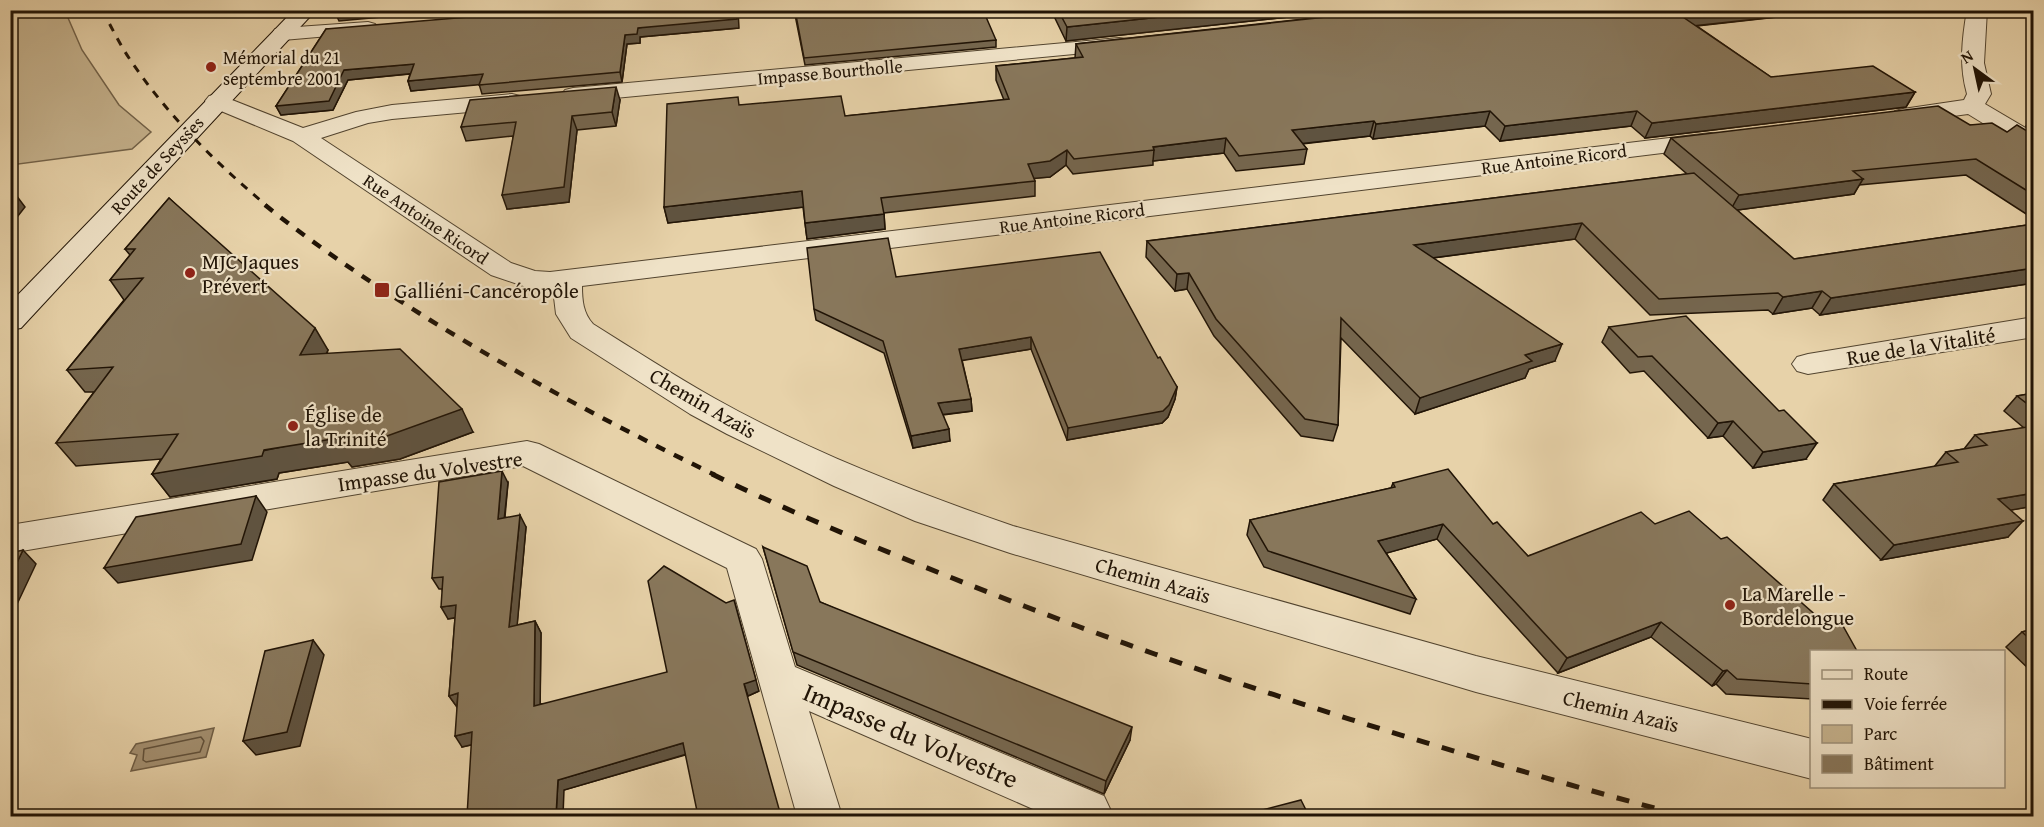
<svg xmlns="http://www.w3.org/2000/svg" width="2044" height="827" font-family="'Gentium Book Plus',serif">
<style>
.green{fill:#c5b28d;stroke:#73634a;stroke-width:1.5}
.water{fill:#a49172;stroke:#705f47;stroke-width:1.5}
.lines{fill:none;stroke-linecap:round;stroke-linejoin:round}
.shore{stroke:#62523c;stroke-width:1.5}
.minor-casing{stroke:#52442f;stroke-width:2}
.secondary-casing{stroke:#211406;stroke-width:2}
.minor{fill:#efe2c7;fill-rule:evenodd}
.secondary{fill:#efe2c7;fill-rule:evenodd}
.rail-far2{stroke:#211406;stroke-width:3;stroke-dasharray:8 8;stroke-linecap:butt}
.rail-far1{stroke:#211406;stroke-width:4.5;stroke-dasharray:10 10;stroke-linecap:butt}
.rail{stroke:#211406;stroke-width:5;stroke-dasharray:13 13;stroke-linecap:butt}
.wall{fill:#75664e;stroke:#211406;stroke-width:1.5}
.shaded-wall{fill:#5f5340;stroke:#211406;stroke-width:1.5}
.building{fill:#88775b;stroke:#211406;stroke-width:1.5}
.poi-dot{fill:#8f2418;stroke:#efe2c7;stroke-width:2}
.labels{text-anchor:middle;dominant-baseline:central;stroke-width:4.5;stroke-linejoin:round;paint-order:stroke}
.far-poi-label{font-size:18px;fill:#211406;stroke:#efe2c7;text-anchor:start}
.far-street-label{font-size:18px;fill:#211406;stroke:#efe2c7}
.poi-label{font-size:21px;fill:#211406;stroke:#efe2c7;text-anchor:start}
.street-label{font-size:21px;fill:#211406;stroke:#efe2c7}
.near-street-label{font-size:26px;fill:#211406;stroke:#efe2c7}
</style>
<rect width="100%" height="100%" fill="#e7d2a9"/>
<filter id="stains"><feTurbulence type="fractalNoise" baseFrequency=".00333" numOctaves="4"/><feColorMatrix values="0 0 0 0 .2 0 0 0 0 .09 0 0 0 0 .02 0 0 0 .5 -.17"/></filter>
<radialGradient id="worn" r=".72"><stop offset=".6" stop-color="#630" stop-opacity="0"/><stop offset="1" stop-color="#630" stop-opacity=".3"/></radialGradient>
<polygon class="green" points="10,11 65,11 82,50 119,105 151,132 132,149 11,165"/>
<polygon class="water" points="214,728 206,757 131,771 137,755 130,753 136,744"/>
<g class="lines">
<polygon class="shore" points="201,737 204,741 200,752 146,762 143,760 144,749"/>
<g class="minor-casing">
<g id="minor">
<path d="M1967,10H1987L1984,63L1991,94L1985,104L2034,133V151L2025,149L1968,114L1903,123L1895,121L1891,116L1895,111L1903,109L1964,100L1967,94C1959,66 1962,39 1967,10Z"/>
<polygon points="368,22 375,24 379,28 375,32 283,40 275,39 272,34 275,29 283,28"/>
<polygon points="1119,38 1127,39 1130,44 1127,49 573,102 565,100 561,95 565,90 573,88"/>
<path d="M217,94L303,128L356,112L392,105L512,94L520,96L524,101L520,106L512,108L392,119L368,123L321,138L511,263L535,271L550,272L1711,133L1720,135L1723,140L1720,145L1711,147L582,286C582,300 583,313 593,324C633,349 673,375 714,398C808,451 911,491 1013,526L1476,656L1812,739V779L1476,692L1010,553L915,521L834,486L727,434L690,414L571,338L556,314L553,289H532L491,275L293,141L209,106L205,101L209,96Z"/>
<polygon points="2034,317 2034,337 1808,374 1797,371 1792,364 1797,357 1808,354"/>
<polygon points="527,441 539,444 756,549 762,559 795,667 1104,796 1111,811 1108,816 1041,816 1042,813 809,711 842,816 797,816 727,568 523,466 10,553 10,525"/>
</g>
</g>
<g class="secondary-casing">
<polygon id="secondary" points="294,10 316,10 21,328 10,330 10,303"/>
</g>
<use href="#minor" class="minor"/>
<use href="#secondary" class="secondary"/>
<path class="rail-far2" d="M102,10C111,26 119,43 129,58C167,115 215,162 267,206"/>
<path class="rail-far1" d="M265,205C317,247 373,284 430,320C522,377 617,427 715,475"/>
<path class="rail" d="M712,474C805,519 901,558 998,596C1222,683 1452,754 1684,816"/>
</g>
<g class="wall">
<polygon points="794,10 996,40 996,47 805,65"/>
<polygon points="1051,10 1354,10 1066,41"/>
<polygon points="1364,10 1841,10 1697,26 1771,77 1915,92 1906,107 1645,138 1631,126 1500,141 1485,126 1373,139 1370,136 1302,144 1307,149 1304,164 1236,171 1224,153 1153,161 1153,165 1073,174 1066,165 1050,177 1034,178 1035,181 1035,196 884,213 885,229 807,239 803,207 668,223 664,207 740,105 845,116 1004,100 996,80 996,66 1075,58 1076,44 1367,12"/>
<polygon points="739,28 640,37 640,43 627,44 622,82 482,94 479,84 411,91 408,81 410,74 348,80 333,110 281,115 276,106 326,29"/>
<polygon points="620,100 616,126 577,130 569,202 507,209 513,136 466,141 461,127"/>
<polygon points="2034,115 2034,131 2026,126"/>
<polygon points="1970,125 2007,132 2034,135 2034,219 1966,175 1859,185 1854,194 1737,210 1794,259 2034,224 2034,283 1820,315 1812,308 1773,314 1768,310 1650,315 1575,239 1433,258 1555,361 1529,369 1525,378 1415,414 1341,338 1338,425 1333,441 1301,436 1214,336 1187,289 1175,291 1146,257 1147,241 1687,174 1664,154 1671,138"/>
<polygon points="169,198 328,350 327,353 473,432 400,459 352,467 348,462 279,473 277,479 170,497 152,474 161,459 76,466 56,443 94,392 85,392 67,370 124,300 110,280 130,255 125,249"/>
<polygon points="896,277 1158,358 1177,387 1175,399 1168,417 1162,423 1067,440 1031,349 962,360 971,399 972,411 943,415 950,441 913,448 884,353 816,320 814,309"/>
<polygon points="1609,327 1806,459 1753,468 1723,436 1708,438 1644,371 1630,373 1602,342"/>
<polygon points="2034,393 2034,506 2010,510 2008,537 1881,560 1823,500 1834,484 1934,467 1946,452 1964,449 1975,435 2024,428 2004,411 2017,396"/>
<polygon points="508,483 505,517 526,527 517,625 535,621 541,633 540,704 759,691 748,696 685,755 564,790 471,745 462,747 457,707 449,696 455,618 448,619 442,589 439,589 432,578"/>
<polygon points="1393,483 1493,524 1528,556 1655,524 1812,651 1812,699 1726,694 1716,684 1712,686 1651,637 1558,673 1437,539 1386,553 1416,599 1410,614 1264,567 1247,535 1250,520 1391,488"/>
<polygon points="763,547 820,602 1130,740 1104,794 797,665"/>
<polygon points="2034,629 2034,674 2006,647 2022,632"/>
</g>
<g class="shaded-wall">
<polygon points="350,10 458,10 339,21 335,12"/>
<polygon points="738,10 739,28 640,37 640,43 627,44 622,82 620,72 625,35 638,28"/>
<polygon points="1225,10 1354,10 1066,41 1067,27"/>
<polygon points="1720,10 1841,10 1674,28 1680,15"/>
<polygon points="414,64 417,73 348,80 333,110 281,115 276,106 344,70"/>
<polygon points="483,74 486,84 411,91 408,81"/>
<polygon points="616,87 620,100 616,126 612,112"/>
<polygon points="1915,92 1906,107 1645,138 1652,123"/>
<polygon points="1490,111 1485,126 1373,139 1376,124"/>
<polygon points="1637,111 1631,126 1500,141 1505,126"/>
<polygon points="572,116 577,130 569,202 507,209 502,195"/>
<polygon points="1374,121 1370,136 1289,145 1292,130"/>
<polygon points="1226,138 1224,153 1153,161 1154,150 1153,147"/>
<polygon points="1067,150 1066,165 1050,177 1028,179 1028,164"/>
<polygon points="1863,179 1854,194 1730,211 1739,195"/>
<polygon points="10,187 25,207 10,226"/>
<polygon points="802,191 804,207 668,223 664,207"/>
<polygon points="884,214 885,229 807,239 805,223"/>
<polygon points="1582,223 1575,239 1409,261 1414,245"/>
<polygon points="2034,268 2034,283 1820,315 1831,298"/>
<polygon points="1189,273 1187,289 1175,291 1177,274"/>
<polygon points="1822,291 1812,308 1773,314 1783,297"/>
<polygon points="315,328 328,350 314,378 300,355"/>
<polygon points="1031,337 1031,349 959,361 959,349"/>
<polygon points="1562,344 1555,361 1529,369 1525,378 1415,414 1420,398 1525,355"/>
<polygon points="1177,387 1175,399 1168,417 1162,423 1067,440 1068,428"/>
<polygon points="971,399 972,411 939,415 938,403"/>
<polygon points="462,409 473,432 400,459 352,467 348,462 279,473 277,479 170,497 152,474"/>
<polygon points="1733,421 1723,436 1708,438 1718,423"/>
<polygon points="949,429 950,441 913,448 911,436"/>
<polygon points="1817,443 1806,459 1753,468 1763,452"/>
<polygon points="502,471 508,483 503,530 498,519"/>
<polygon points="2034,493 2034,506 1984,515 1998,499"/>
<polygon points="256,496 267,512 252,560 118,583 104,568"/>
<polygon points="520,515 526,527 516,638 509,627"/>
<polygon points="2023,521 2008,537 1881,560 1894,545"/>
<polygon points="1443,524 1437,539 1373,557 1378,541"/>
<polygon points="23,550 36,564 10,619 10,577"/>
<polygon points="734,600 759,691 748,696 744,684"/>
<polygon points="456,605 463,616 448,619 441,607"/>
<polygon points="535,621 541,633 540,717 534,706"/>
<polygon points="1661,622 1651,637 1558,673 1567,658"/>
<polygon points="313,640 324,655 300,746 256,755 243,741"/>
<polygon points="1727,670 1716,684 1712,686 1723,671"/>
<polygon points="458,693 457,707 449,696"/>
<polygon points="1132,727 1130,740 1104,794 1106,781"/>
<polygon points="472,732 479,743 462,747 455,736"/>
<polygon points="683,743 687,754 564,790 563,816 556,816 558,780"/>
</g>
<g class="building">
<polygon points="553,10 737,10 737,19 638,28 637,34 625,35 620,72 479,85 483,74 408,81 414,64 344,70 329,101 276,106 326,29"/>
<polygon points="795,10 983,10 996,40 804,58"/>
<polygon points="1058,10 1225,10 1067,27"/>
<polygon points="1370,10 1720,10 1680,15 1771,77 1873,66 1915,92 1652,123 1637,111 1505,126 1490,111 1376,124 1374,121 1292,130 1307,149 1239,156 1226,138 1153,147 1154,150 1074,159 1067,150 1050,161 1028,164 1035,181 881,198 884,214 805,223 802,191 664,207 667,104 738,97 739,105 841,96 845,116 1009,99 996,66 1083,57 1076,44 1364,13"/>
<polygon points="616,87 612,112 572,116 564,187 502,195 516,122 461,127 470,100"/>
<polygon points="1938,106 1970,125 1992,123 2007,132 2017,125 2034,135 2034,195 1976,159 1853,171 1863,179 1739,195 1671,138"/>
<polygon points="1694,173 1794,259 2034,224 2034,268 1831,298 1822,291 1783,297 1778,293 1659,299 1582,223 1414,245 1562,344 1525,355 1532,361 1420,398 1341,318 1338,425 1305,419 1216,319 1189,273 1177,274 1147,241"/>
<polygon points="169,198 315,328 300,355 400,349 462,409 387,436 338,444 339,438 264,450 262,456 152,474 178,434 56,443 113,367 67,370 143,278 110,280 135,249 125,249"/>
<polygon points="888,238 896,277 1100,252 1158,358 1160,357 1177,387 1169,405 1163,411 1068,428 1031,337 959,349 971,399 938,403 949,429 911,436 883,341 814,309 807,248"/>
<polygon points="1686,316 1779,411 1784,410 1817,443 1763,452 1733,421 1718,423 1652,356 1638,357 1609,327"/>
<polygon points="2034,393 2034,409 2017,396"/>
<polygon points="2034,426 2034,493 1998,499 2023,521 1894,545 1834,484 1958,462 1946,452 1987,445 1975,435"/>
<polygon points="1448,469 1493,524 1497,522 1528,556 1641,512 1655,524 1689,511 1721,539 1727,537 1827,625 1843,626 1857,651 1812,651 1812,684 1737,679 1727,670 1723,671 1661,622 1567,658 1443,524 1378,541 1416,599 1268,551 1250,520 1395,487 1393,483"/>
<polygon points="502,471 498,519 520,515 509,627 535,621 534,706 667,672 648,581 664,566 726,603 734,600 756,680 744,684 781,816 698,816 683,743 558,780 556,816 467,816 472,732 455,736 458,693 449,696 456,605 441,607 443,577 432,578 439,482"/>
<polygon points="256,496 241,544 104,568 136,517"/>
<polygon points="763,547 807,566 820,602 1132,727 1106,781 793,652"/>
<polygon points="23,550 10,577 10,553"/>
<polygon points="2034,629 2034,643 2022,632"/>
<polygon points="313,640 287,732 243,741 265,651"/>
<polygon points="1301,800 1309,816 1239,816"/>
</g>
<g class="poi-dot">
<circle cx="211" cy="67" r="6"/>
<circle cx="190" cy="273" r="6"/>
<rect x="374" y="282" width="16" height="16" rx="3"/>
<circle cx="293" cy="426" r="6"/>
<circle cx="1730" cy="605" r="6"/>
</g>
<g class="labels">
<g class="far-poi-label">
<text x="223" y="57">Mémorial du 21<tspan x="223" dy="21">septembre 2001</tspan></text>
</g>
<g class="far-street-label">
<text transform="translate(830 72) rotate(-5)">Impasse Bourtholle</text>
<text transform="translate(1554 159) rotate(-7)">Rue Antoine Ricord</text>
<text transform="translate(157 165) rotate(-47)">Route de Seysses</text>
<text transform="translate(1072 218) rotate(-7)">Rue Antoine Ricord</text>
<text transform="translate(426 219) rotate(34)">Rue Antoine Ricord</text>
</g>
<g class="poi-label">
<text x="202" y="261">MJC Jaques<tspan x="202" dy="24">Prévert</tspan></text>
<text x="395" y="290">Galliéni-Cancéropôle</text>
<text x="305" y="414">Église de<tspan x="305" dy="24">la Trinité</tspan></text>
<text x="1742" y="593">La Marelle -<tspan x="1742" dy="24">Bordelongue</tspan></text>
</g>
<g class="street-label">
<text transform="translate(1921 346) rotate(-9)">Rue de la Vitalité</text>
<text transform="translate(703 403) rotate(30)">Chemin Azaïs</text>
<text transform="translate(430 471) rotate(-8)">Impasse du Volvestre</text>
<text transform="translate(1153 580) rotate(16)">Chemin Azaïs</text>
<text transform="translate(1621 711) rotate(14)">Chemin Azaïs</text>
</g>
<g class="near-street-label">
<text transform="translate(911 735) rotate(23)">Impasse du Volvestre</text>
</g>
</g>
<rect width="2044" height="827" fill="none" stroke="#e7d2a9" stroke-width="36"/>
<rect x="12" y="12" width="2020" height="803" fill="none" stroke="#211406" stroke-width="3"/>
<rect x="18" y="18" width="2008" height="791" fill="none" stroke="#211406" stroke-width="1.5"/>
<rect x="1810" y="650" width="195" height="138" fill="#efe2c7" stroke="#9d907a" stroke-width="1.5"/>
<rect x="1822" y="670" width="30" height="9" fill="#efe2c7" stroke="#9d907a" stroke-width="1.5"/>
<text x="1864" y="680" font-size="18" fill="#211406">Route</text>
<rect x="1822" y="700" width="30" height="9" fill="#211406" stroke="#9d907a" stroke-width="1.5"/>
<text x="1864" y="710" font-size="18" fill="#211406">Voie ferrée</text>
<rect x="1822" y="725" width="30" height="18" fill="#c5b28d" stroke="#9d907a" stroke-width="1.5"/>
<text x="1864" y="740" font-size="18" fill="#211406">Parc</text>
<rect x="1822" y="755" width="30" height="18" fill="#88775b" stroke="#9d907a" stroke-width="1.5"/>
<text x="1864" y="770" font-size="18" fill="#211406">Bâtiment</text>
<g transform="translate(1975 69) rotate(327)" stroke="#efe2c7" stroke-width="4.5" paint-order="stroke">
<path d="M0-4.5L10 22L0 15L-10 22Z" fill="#211406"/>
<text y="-9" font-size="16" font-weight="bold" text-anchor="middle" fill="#211406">N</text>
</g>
<rect width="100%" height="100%" filter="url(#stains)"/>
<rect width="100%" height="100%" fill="url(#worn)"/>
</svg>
